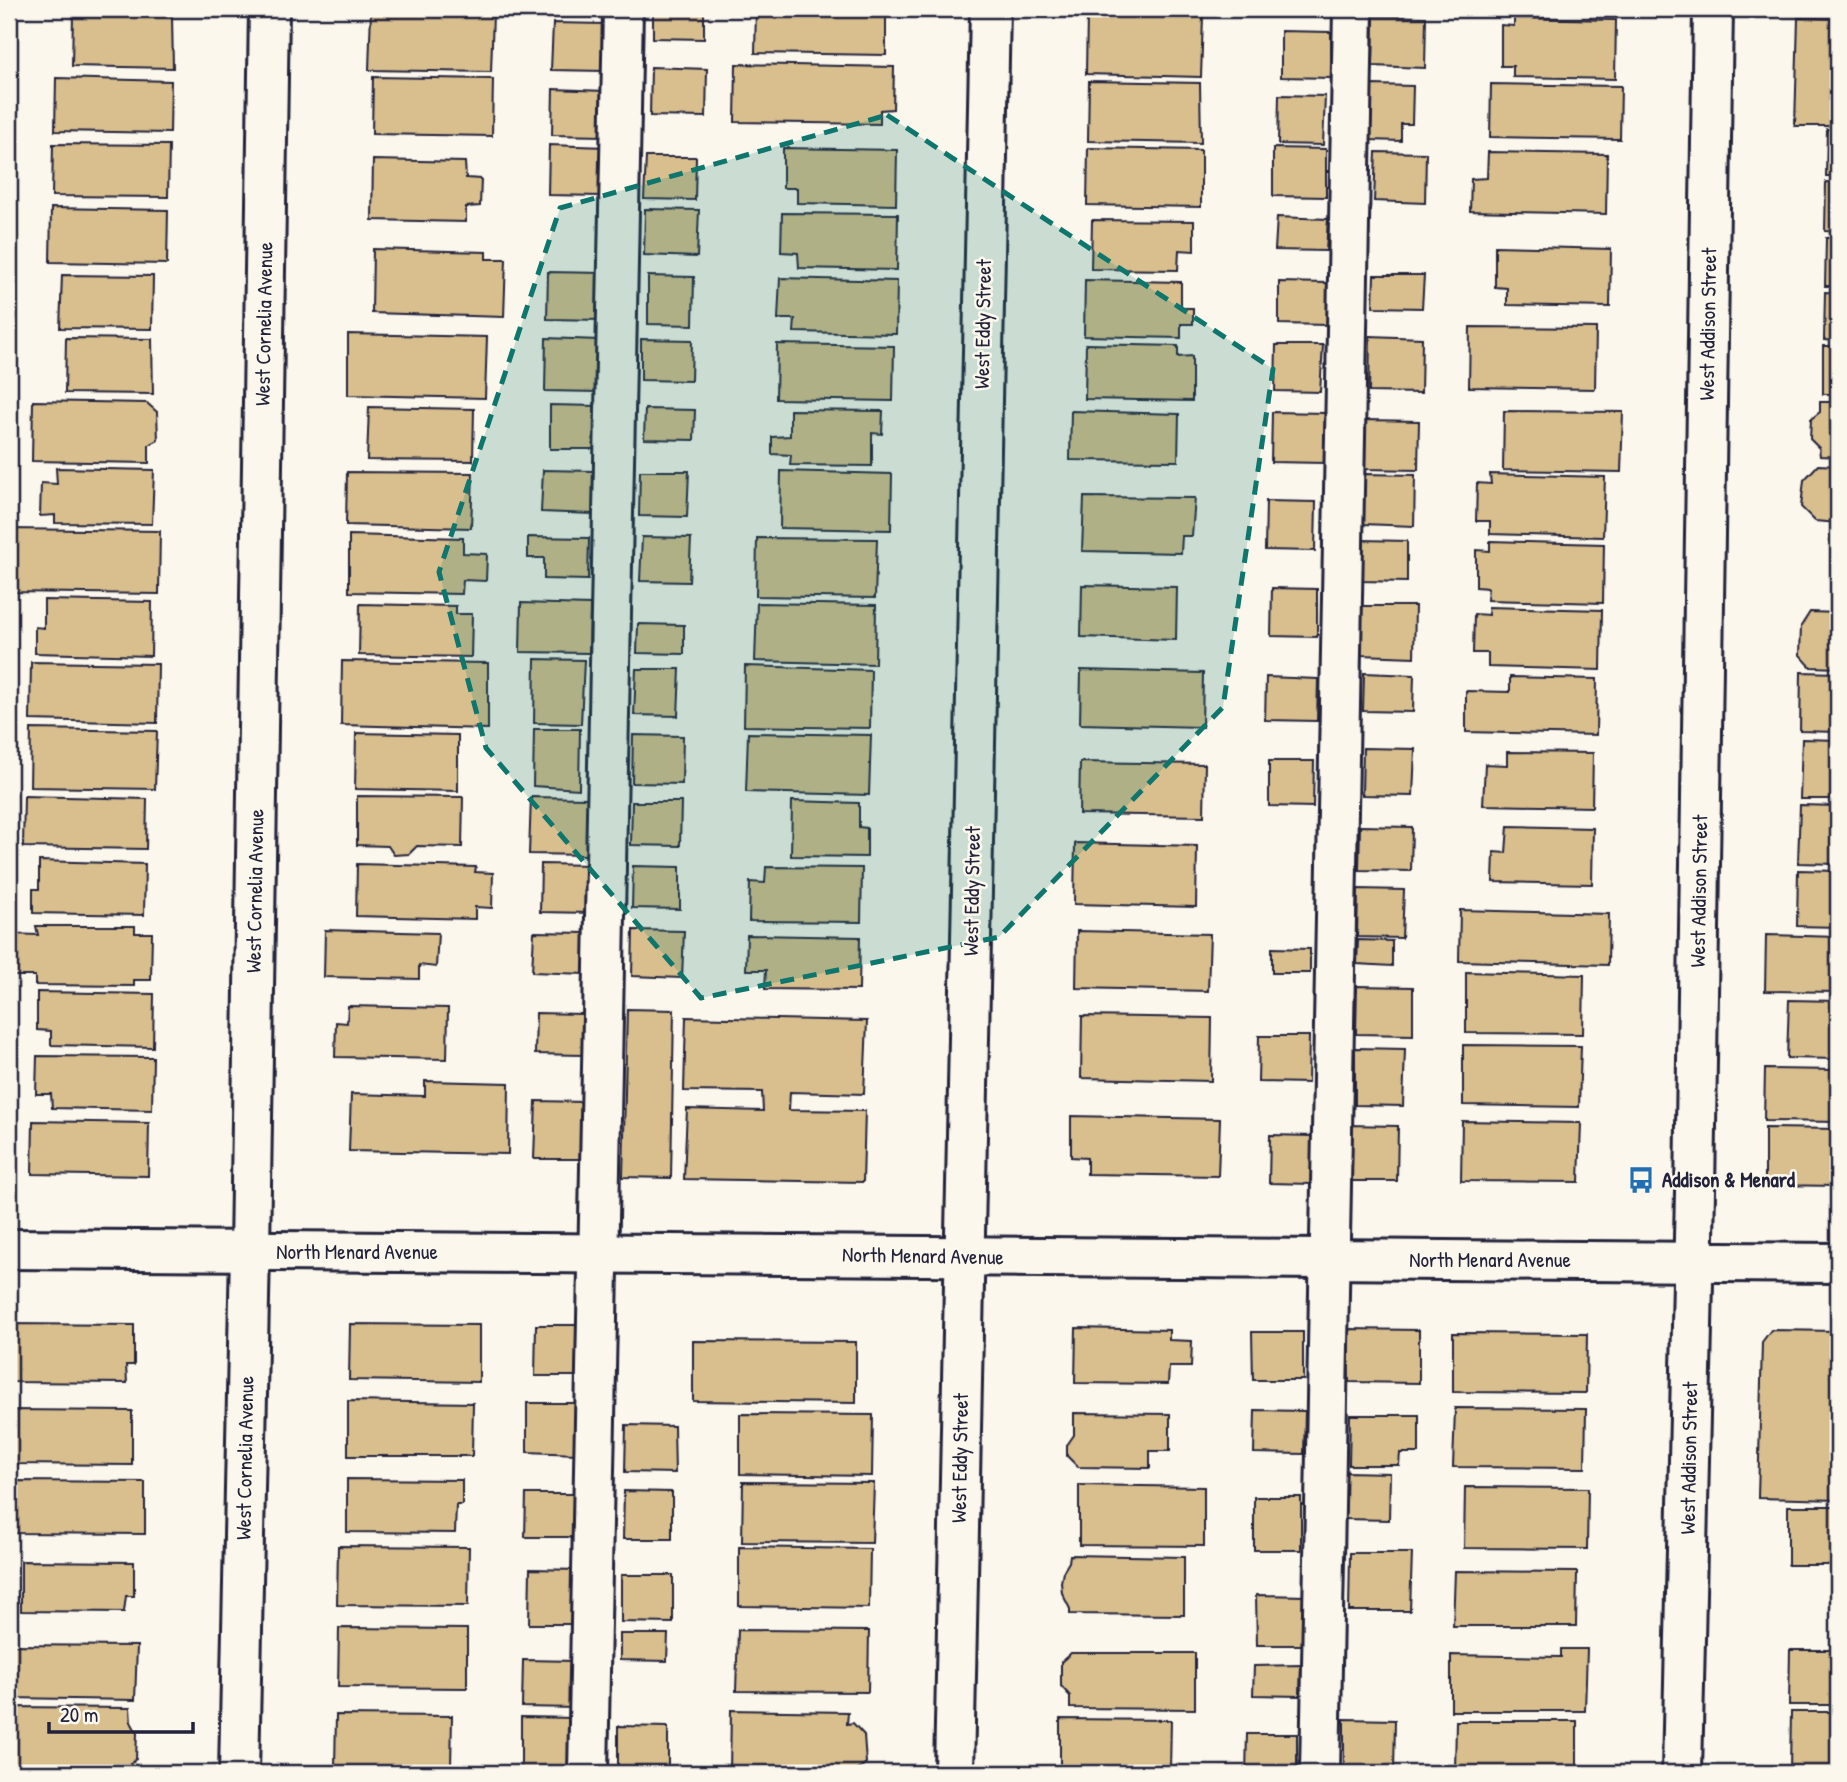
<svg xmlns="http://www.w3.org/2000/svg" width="1847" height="1782" font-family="'Patrick Hand',sans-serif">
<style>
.building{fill:#d9bf8e;stroke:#22223b;stroke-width:2}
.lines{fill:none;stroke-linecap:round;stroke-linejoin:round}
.minor-casing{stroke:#22223b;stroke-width:44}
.minor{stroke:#fbf7ec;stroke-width:38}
.marked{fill:#0f766e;fill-opacity:0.2;stroke:#0f766e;stroke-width:5;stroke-dasharray:14 9;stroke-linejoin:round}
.labels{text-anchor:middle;stroke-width:5;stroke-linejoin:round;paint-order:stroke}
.street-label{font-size:21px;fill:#22223b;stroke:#fbf7ec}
.poi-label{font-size:21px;font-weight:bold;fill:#22223b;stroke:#fbf7ec;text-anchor:start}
</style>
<rect width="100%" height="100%" fill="#fbf7ec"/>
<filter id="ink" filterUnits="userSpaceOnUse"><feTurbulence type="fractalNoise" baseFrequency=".0143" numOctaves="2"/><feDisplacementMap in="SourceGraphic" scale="14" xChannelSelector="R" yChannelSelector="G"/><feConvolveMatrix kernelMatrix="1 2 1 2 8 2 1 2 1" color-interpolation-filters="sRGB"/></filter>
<g filter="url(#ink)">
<!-- building -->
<g class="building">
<path d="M653 9H704V39L653 38Z"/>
<path d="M756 9H886V55L755 53Z"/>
<path d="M1512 9H1616V13L1511 11Z"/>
<path d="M371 11 493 14 491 72 369 70Z"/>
<path d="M73 14 172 16 173 68 72 66Z"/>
<path d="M1087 14 1203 17 1201 77 1086 74Z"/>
<path d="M1374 16 1426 17 1425 68 1373 66Z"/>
<path d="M1514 18 1616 20 1615 79 1513 77V66H1501V25L1514 26Z"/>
<path d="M1798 18 1838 19V126H1795Z"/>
<path d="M553 23 605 24 604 71 551 70Z"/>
<path d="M1281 31 1331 32V78L1281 77Z"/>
<path d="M736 64 894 67 893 109 880 110V124L735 122Z"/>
<path d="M651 67 707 69 706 117 650 116Z"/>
<path d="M373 77 493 79 492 136 372 134Z"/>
<path d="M56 78 171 81 170 133 55 131Z"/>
<path d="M1089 81 1200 83 1201 143 1088 141Z"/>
<path d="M1491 84 1621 86 1620 139 1490 137Z"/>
<path d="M1372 85 1413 86 1412 124H1401V141L1370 140Z"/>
<path d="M553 89 605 91 604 136 552 135Z"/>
<path d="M1279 95 1325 96 1323 145 1278 144Z"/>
<path d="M1827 129H1838V176H1826Z"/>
<path d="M53 144 169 145 168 197 52 196Z"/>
<path d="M549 145 605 147 602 196 548 195Z"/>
<path d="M783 148 897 150 896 205 797 203V188H783Z"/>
<path d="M1088 148 1201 150V207L1087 205Z"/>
<path d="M1273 148 1326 149V197L1273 196Z"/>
<path d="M1376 152 1426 153 1425 203 1374 201Z"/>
<path d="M1488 152 1607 154 1606 214 1470 211 1471 179 1487 178Z"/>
<path d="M646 157H696L695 200 644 199Z"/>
<path d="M373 160 465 162 466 178 481 179 480 206 466 207V222L372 220Z"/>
<path d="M1826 182 1838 183V232L1825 231Z"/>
<path d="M51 208 168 210 167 264 50 262Z"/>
<path d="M645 209 699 210 697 257 644 255Z"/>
<path d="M782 213 898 214 897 270 799 268 798 253 781 252Z"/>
<path d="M1277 217 1328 219 1326 251 1275 250Z"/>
<path d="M1092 220 1194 221V251L1179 250 1178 270 1091 269Z"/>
<path d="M1826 238H1838V286H1825Z"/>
<path d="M1495 246 1611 249 1610 307 1507 305V288L1495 287Z"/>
<path d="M373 249 486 252V259H506L504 317 372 313Z"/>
<path d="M548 272 603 273 602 320 547 319Z"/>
<path d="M62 275 153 276 152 329 60 328Z"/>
<path d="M1374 275H1424L1422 308 1373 307Z"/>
<path d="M648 276 694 277 693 325 648 324Z"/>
<path d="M780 278 897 281 896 334 794 332 795 319H778Z"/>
<path d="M1085 280 1181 282V308H1193V324H1181V338L1084 336Z"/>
<path d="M1279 282 1327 283V325L1279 324Z"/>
<path d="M1825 292 1838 293V341L1824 340Z"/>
<path d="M1470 327 1596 328 1595 389 1469 387Z"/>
<path d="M348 334 487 337 485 398 348 395Z"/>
<path d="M1370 336 1422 338 1421 393 1369 392Z"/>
<path d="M66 338 152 339 153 394 65 393Z"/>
<path d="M546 338 599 340 598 392 545 391Z"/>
<path d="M641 339 692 340 691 381 641 380Z"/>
<path d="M777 344 894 346 893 401 776 399Z"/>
<path d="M1086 344 1178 346V357L1192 356V401L1085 399Z"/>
<path d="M1276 345H1323L1320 392 1275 391Z"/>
<rect x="1823" y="346" width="15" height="48"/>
<path d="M33 401 147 403 157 412 158 440 149 445V463L32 461Z"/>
<path d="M1820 402H1838V457L1820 456 1819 448 1810 439 1811 419 1820 412Z"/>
<path d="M550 405 597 406 596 449H550Z"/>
<path d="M369 407 474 409 473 461 367 460Z"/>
<path d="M645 409 695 410 694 440 644 439Z"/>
<path d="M790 410 883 411 882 434 872 433V466L790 465 791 455 772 454V437L790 436Z"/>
<path d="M1071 411 1179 414 1178 461 1070 460Z"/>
<path d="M1504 411 1623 412 1621 472 1503 470Z"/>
<path d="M1272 412 1325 413 1324 463 1271 462Z"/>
<path d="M1365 420 1419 421 1418 470 1365 469Z"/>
<path d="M1818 465 1838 466V523L1815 521 1801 507 1804 480Z"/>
<path d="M56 468 154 470 152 524 55 523V515L40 516 41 483 57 484Z"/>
<path d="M543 470 594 471 593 514 541 512Z"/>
<path d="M640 471H689L687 517 639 516Z"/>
<path d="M781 471 892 474 891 530 780 528Z"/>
<path d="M347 472 473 473 471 528 346 525Z"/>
<path d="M1364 474 1415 475 1414 526 1363 524Z"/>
<path d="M1490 474 1605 477 1603 537 1490 534V521H1476L1477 483 1491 484Z"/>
<path d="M1084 497 1195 498 1192 536H1182L1181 553 1082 551Z"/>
<path d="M1266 501 1316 502 1315 551 1265 550Z"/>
<path d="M10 529 160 531 159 594 9 592Z"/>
<path d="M349 535 463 538V553L487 554 486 581 463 580 462 594 349 592Z"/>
<path d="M528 537 589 538 588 580 544 579V558H528Z"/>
<path d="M642 537 691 538 689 582 640 581Z"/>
<path d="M757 538 877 539 875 598 756 596Z"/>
<path d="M1361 540 1407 541V582L1361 581Z"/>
<path d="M1490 541 1604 544 1603 603 1487 600 1488 588 1476 587V550L1490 551Z"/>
<path d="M1082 585 1177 587 1176 640 1081 637Z"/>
<path d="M1272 588 1317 589V637L1271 636Z"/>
<path d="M44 600 152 602 151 656 35 653V627L44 628Z"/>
<path d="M521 603 590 605 589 653 520 652Z"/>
<path d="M757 603 876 605 875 664 755 661Z"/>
<path d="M360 604 456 606V614H472L471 657 359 655Z"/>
<path d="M1362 606H1415L1414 657 1361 655Z"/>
<path d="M1488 607 1602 610 1601 670 1488 667V653H1473L1474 614 1489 615Z"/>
<path d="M1810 612 1838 613V668L1811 667 1800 655 1801 626Z"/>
<path d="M638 624 684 625V654L637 653Z"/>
<path d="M535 659 584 660 581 724 534 723Z"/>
<path d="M342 661 488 663V729L341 725Z"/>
<path d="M31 662 158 664 157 723 30 720Z"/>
<path d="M745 666 871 670 870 728 744 726Z"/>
<path d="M636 669H680L678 716 634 715Z"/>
<path d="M1081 670 1203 673 1202 727 1080 724Z"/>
<path d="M1801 672 1838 673V732L1800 731Z"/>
<path d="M1364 673 1414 675 1413 712 1363 711Z"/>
<path d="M1266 677 1318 679 1317 721 1265 720Z"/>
<path d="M1510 677 1597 679 1596 735 1466 732V691L1510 692Z"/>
<path d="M31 729 157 731 155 789 30 787Z"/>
<path d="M534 729H580L579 789 533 786Z"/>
<path d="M356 733 458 735V791L355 789Z"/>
<path d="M748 733 871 735 869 795 746 792Z"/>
<path d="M633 735 683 736 682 784 632 783Z"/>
<path d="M1802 739 1838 740V799H1800Z"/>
<path d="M1363 748 1415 749 1413 796 1362 795Z"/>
<path d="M1507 752 1593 753 1592 807 1483 805 1485 764 1507 765Z"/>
<path d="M1269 761H1314L1313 807 1269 806Z"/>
<path d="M1080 762 1205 764 1204 816 1079 814Z"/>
<path d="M24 796 147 799 146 849 23 847Z"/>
<path d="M357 796 463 797 462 847 417 846 409 854 394 855 388 846 357 845Z"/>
<path d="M531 797 587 798 586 855 529 854Z"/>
<path d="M792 801 859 803V827L867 828V857L791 856Z"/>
<path d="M632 802H681L680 846 631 845Z"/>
<path d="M1800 805 1838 806V864L1798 863Z"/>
<path d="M1360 826 1412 827 1411 871 1359 870Z"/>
<path d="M1508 826 1593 828 1592 884 1493 882 1494 852 1506 853Z"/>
<path d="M1075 843 1197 846 1196 907 1074 904Z"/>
<path d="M39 861 145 864 144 915 33 913V889H39Z"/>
<path d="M357 864 476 867 475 872 493 873 492 908 475 907V919L356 916Z"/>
<path d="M541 864 592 865 591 913 540 912Z"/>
<path d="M633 866 680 867V909L632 908Z"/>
<path d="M766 867 862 868 861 922 749 921 750 882 765 883Z"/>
<path d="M1798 870 1838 871V927L1797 926Z"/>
<path d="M1358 889 1404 890 1402 938 1357 937Z"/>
<path d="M1460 910 1609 914 1608 965 1459 961Z"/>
<path d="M36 926H135V933H152L151 980H134V986L35 985V976H9V934L38 935Z"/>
<path d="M325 930 438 933 436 967 419 965V979L324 977Z"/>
<path d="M633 930 684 931 682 978 632 976Z"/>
<path d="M1077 931 1210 934 1208 991 1076 988Z"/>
<path d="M534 932 585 933V974L532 972Z"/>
<path d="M747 935 860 937 859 990 765 989 766 970H746Z"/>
<path d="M1766 935 1838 937V992L1765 991Z"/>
<path d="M1358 940 1392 941V966L1357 964Z"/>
<path d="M1272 948 1310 949V973H1272Z"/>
<path d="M1466 972 1584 975 1583 1034 1466 1033Z"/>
<path d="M1357 986 1413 987V1035L1356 1034Z"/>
<path d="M37 992 154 994 153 1047 51 1045V1031L37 1030Z"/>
<path d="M1789 1000 1838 1001V1059L1787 1058Z"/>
<path d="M348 1006 448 1008 447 1059 335 1057 336 1022 347 1023Z"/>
<path d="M627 1009 674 1010 671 1178 623 1177Z"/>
<path d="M536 1013 582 1014V1055L535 1054Z"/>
<path d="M1082 1016 1212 1018 1211 1081 1081 1078Z"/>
<path d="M686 1017 867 1021 864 1094 790 1092 789 1110 865 1111 863 1182 684 1179 687 1109 763 1111 762 1092 684 1091Z"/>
<path d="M1259 1036H1309L1308 1083 1258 1082Z"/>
<path d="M1463 1045 1581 1046 1579 1107 1463 1105Z"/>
<path d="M1355 1048 1405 1049 1403 1106 1355 1105Z"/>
<path d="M37 1056 153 1057 152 1110 52 1108 51 1094H36Z"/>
<path d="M1765 1069 1838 1070V1122L1764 1121Z"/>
<path d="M425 1081 509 1083 508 1154 349 1151 351 1094 425 1096Z"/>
<path d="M536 1101 585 1102 584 1159H534Z"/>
<path d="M1071 1116 1220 1119 1218 1176 1087 1174V1158L1071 1157Z"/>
<path d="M33 1121 149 1123 148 1176 32 1174Z"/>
<path d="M1462 1121 1581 1123 1579 1182 1461 1181Z"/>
<path d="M1346 1125 1398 1126 1397 1181H1345Z"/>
<path d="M1765 1128 1838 1129V1186L1765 1185Z"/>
<path d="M1270 1135 1313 1136V1184L1269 1183Z"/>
<path d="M9 1324 134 1325V1365H126L127 1383 9 1382Z"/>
<path d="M350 1324 479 1325V1382L349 1380Z"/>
<path d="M536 1325H583L582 1376H535Z"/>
<path d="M1076 1328 1169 1330V1340L1192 1341 1191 1367H1169L1168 1384 1075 1383Z"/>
<path d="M1348 1329 1419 1330V1383L1349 1382Z"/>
<path d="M1771 1330 1838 1331V1500L1758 1498 1762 1342Z"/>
<path d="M1252 1332H1303V1380H1253Z"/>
<path d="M1453 1333 1587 1334 1586 1393 1453 1392Z"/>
<path d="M693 1341 856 1342V1403L693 1401Z"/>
<path d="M348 1401 473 1403 472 1456H348Z"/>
<path d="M527 1403H578L577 1454 527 1452Z"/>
<path d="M1455 1408 1586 1409 1585 1468 1453 1467Z"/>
<path d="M9 1410 132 1411V1465L9 1464Z"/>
<path d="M1255 1410 1305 1411 1304 1454 1254 1453Z"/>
<path d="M1074 1413 1170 1414V1451H1150V1468L1078 1467 1067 1456V1445L1074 1435Z"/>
<path d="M740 1414 873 1415 872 1476 740 1474Z"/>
<path d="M1350 1415H1419V1453H1400L1399 1465H1349Z"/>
<path d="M626 1425 674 1426 675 1473 625 1472Z"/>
<path d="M1345 1472 1390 1473 1389 1520 1345 1519Z"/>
<path d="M347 1479 462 1480V1505H456L455 1533 347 1532Z"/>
<path d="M15 1481 145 1482V1534L14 1533Z"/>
<path d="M743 1482 874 1483 872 1543 742 1542Z"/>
<path d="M1079 1485 1204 1487V1546L1079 1545Z"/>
<path d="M1465 1487 1588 1488 1587 1549 1464 1548Z"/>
<path d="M624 1491 672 1492V1539H623Z"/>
<path d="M526 1494H579L580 1537H525Z"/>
<rect x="1254" y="1497" width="47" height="53"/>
<rect x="1788" y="1506" width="50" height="59"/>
<path d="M338 1546 469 1547 468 1606 337 1605Z"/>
<path d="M739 1547 870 1549 869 1608 739 1606Z"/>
<path d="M1350 1553H1412L1410 1611H1349Z"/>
<path d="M1070 1555 1184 1557V1615L1070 1614V1609L1062 1593 1061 1582 1063 1572 1069 1562Z"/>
<path d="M21 1561 134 1562V1596H126L124 1612 21 1611Z"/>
<path d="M530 1569 580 1570 578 1624H529Z"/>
<path d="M1455 1571 1577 1572 1576 1626H1453Z"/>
<path d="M621 1575H673V1623L621 1622Z"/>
<path d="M1256 1595 1305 1596 1304 1645H1257Z"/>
<path d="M339 1628 467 1629V1688L338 1687Z"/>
<path d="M738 1630 869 1631 868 1692 736 1691Z"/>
<path d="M620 1634H668L667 1661 620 1660Z"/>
<path d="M9 1645 137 1646 135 1700 9 1698Z"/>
<path d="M1561 1649H1587L1585 1711H1451V1655L1561 1657Z"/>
<path d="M1790 1650H1838V1705H1789Z"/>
<path d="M1071 1653H1195V1709L1070 1708V1696L1061 1686V1662Z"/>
<path d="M523 1660 576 1661V1708L522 1707Z"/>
<path d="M1301 1665 1300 1696 1253 1695 1254 1666Z"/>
<path d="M9 1707 130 1708 131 1722 137 1733 136 1759 126 1767 9 1766Z"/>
<path d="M731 1710 848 1712 847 1724 853 1723 864 1735 866 1763 853 1773 730 1772Z"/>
<path d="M1791 1712H1838V1770L1790 1771Z"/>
<path d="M336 1715 452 1716 451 1768 335 1767Z"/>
<path d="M521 1717 575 1718 574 1769 521 1768Z"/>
<path d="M1060 1719 1171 1720 1170 1772H1060Z"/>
<path d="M1344 1719 1395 1720 1394 1773H1344Z"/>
<path d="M1456 1721H1577V1773L1455 1772Z"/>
<path d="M618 1726 668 1727V1771L618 1770Z"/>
<path d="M1247 1734H1297V1773H1246Z"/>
</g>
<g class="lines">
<defs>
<g id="minor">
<path d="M9 1249 1838 1263"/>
<path d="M239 1773 250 1251 269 9"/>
<path d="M588 1773 623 9"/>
<path d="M954 1773 990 9"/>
<path d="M1320 1773 1353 9"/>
<path d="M1682 1773 1695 1192 1713 9"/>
</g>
</defs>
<!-- minor casing -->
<use href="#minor" class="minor-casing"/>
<!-- minor -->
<use href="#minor" class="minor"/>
</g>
</g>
<!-- marked area -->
<path class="marked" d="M887 115 1273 369 1223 707 999 937 701 998 486 748 439 572 560 208Z"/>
<!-- icons -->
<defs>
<symbol id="bus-bare" viewBox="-9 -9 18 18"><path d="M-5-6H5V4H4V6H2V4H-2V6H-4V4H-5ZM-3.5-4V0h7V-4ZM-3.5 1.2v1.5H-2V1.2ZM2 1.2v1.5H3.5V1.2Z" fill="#1f6fb2" stroke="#fbf7ec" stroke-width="2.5" paint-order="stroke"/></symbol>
</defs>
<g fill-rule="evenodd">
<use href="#bus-bare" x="1622" y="1161" width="38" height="38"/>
</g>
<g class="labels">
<!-- street labels -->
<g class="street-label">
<text transform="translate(264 324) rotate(-89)" y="7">West Cornelia Avenue</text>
<text transform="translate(983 324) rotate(-89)" y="7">West Eddy Street</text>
<text transform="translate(1708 324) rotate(-89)" y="7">West Addison Street</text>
<text transform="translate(255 891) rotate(-89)" y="7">West Cornelia Avenue</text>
<text transform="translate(972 891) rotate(-89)" y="7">West Eddy Street</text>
<text transform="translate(1699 891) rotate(-89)" y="7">West Addison Street</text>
<text x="357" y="1259">North Menard Avenue</text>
<text transform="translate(923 1256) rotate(1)" y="7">North Menard Avenue</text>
<text x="1490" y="1267">North Menard Avenue</text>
<text transform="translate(245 1458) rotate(-89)" y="7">West Cornelia Avenue</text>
<text transform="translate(960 1458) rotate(-89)" y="7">West Eddy Street</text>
<text transform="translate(1689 1458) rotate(-89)" y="7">West Addison Street</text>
</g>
<!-- poi labels -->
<g class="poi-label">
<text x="1662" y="1187">Addison &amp; Menard</text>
</g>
</g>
<!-- margin -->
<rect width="1847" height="1782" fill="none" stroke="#fbf7ec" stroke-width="35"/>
<rect x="18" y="18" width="1812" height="1747" fill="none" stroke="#22223b" stroke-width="2.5" filter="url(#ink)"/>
<!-- scale -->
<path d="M49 1722v10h144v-10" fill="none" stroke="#22223b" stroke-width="3.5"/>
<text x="60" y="1722" font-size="21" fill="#22223b" stroke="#fbf7ec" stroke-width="5" paint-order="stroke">20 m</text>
</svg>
